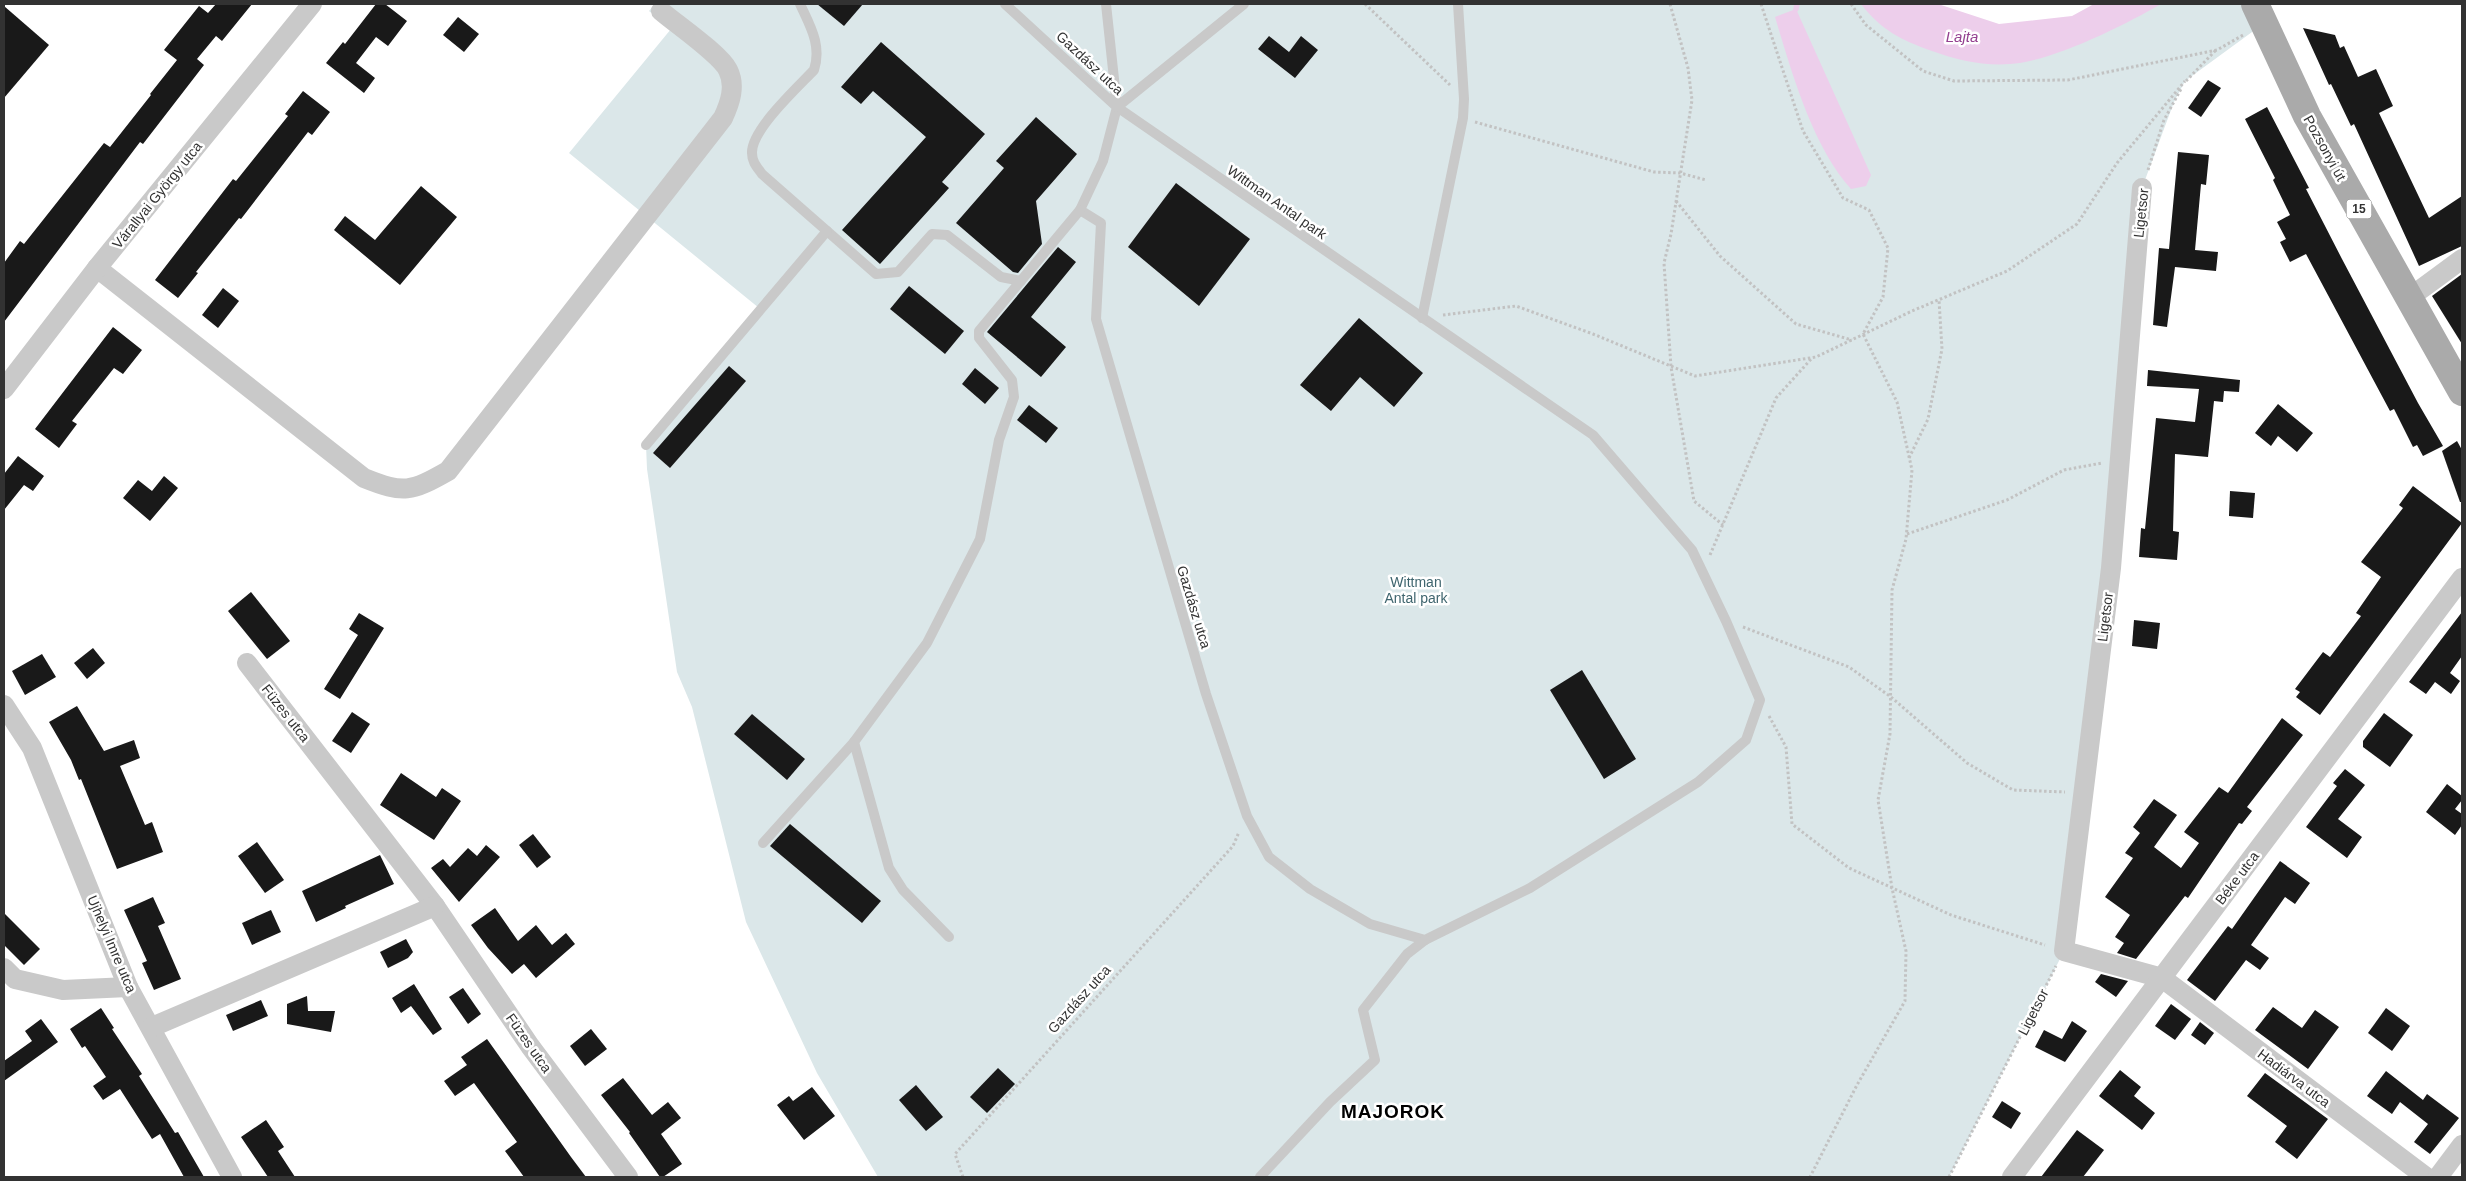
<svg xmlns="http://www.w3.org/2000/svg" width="2466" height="1181" font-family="Arial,sans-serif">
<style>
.green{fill:#dbe7e9}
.water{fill:#edceeb}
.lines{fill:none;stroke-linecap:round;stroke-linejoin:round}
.stream{stroke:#edceeb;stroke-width:5.5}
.building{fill:#191919}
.path{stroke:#c2c2c2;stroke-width:3;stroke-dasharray:2.5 2.5;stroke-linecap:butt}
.service{stroke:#c9c9c9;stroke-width:10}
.minor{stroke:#c9c9c9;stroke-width:20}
.primary{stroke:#aaa;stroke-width:28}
.labels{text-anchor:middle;stroke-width:5;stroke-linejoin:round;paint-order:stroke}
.shield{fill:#fff;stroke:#707070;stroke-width:1}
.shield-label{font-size:12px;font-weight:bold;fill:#323232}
.street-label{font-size:14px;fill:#323232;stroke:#fff}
.park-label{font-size:14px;fill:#3f656e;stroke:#fff}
.water-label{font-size:15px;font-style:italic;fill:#944090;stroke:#fff}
.district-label{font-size:19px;font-weight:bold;letter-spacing:1px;fill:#000;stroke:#fff}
</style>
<rect width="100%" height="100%" fill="#fff"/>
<!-- green -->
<path class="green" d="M655 4H1909L1967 40 2127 4H2257L2263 24 2185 81 2174 102 2142 188 2064 951 1949 1177H878L817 1073 746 922 692 707 677 672 647 469 646 445 759 308 569 153 671 29 649 11Z"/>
<!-- water -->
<g class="water">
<path d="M1861 4H1938L1999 24 2072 16 2094 4H2161C2125 25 2051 62 2010 64 1983 66 1957 60 1932 51 1901 40 1881 30 1861 4Z"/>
<path d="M1796 9 1871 175 1866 186 1851 189C1812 145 1792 73 1775 17Z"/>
</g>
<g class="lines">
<!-- stream -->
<path class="stream" d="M1796 9 1797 4"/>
</g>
<!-- building -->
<g class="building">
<path d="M216 4H252L222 41 216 36 197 59 204 65 143 144 140 142 4 322V263L20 241 24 244 104 143 110 147 151 95 150 94 177 60 164 50 199 6 208 13Z"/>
<path d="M376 4H385L407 21 388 46 376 37 356 63 375 78 364 93 326 63 343 42 345 44Z"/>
<path d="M817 4H863L844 26Z"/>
<path d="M4 6 49 45 4 98Z"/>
<path d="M458 17 479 34 464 52 443 35Z"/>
<path d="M2303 28 2335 35 2340 48 2344 46 2358 77 2376 69 2393 106 2379 113 2429 218 2462 196V246L2419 266 2354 124 2351 126 2331 84 2329 85Z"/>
<path d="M1269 36 1289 52 1301 36 1318 50 1295 78 1258 49Z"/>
<path d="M881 42 985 134 942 182 949 188 880 264 842 230 926 137 873 91 861 104 841 87Z"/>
<path d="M2208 80 2221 88 2201 117 2188 108Z"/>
<path d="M303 91 330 112 312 135 308 132 241 219 239 218 196 272 198 273 178 298 155 280 233 179 236 181 288 116 285 114Z"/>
<path d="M2267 107 2309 188 2306 189 2342 259 2418 403 2443 446 2423 456 2417 445 2413 447 2394 409 2390 411 2306 254 2290 262 2280 242 2286 239 2277 222 2290 215 2273 180 2275 178 2245 119Z"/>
<path d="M1036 117 1077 154 1036 201 1042 244 1018 273 1013 272 956 223 1004 168 996 161Z"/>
<path d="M2178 152 2209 155 2206 185 2201 184 2195 250 2218 252 2216 271 2175 267 2167 327 2153 325 2159 248 2169 249Z"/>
<path d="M1176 183 1250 239 1199 306 1128 247Z"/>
<path d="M421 186 457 217 400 285 334 230 345 216 375 240Z"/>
<path d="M1058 247 1076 262 1031 317 1066 347 1041 377 987 332Z"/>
<path d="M2462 274V344L2432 296Z"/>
<path d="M909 286 964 331 945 354 890 309Z"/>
<path d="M223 288 239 301 218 328 202 315Z"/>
<path d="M1359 318 1423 373 1394 407 1360 377 1331 411 1300 385Z"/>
<path d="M113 327 142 350 123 374 114 368 72 421 77 424 59 448 35 429Z"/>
<path d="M729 366 746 381 670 468 653 453Z"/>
<path d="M975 368 999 388 985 404 962 384Z"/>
<path d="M2148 370 2240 380 2239 392 2224 391 2223 402 2214 401 2208 457 2175 454 2173 531 2179 532 2177 560 2139 557 2141 528 2145 529 2156 418 2195 422 2199 389 2147 386Z"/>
<path d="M2278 404 2313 433 2297 452 2278 436 2271 446 2255 433Z"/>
<path d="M1029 405 1058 428 1046 443 1017 420Z"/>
<path d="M2457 441 2462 450V502H2460L2442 451Z"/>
<path d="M18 456 44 476 33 491 24 485 4 510V474Z"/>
<path d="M164 476 178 488 150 521 123 498 138 480 152 491Z"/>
<path d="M2413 486 2462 523 2320 715 2296 697 2300 692 2295 689 2323 652 2330 657 2361 616 2356 613 2381 577 2361 562 2403 508 2399 505Z"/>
<path d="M2230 491 2255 493 2253 518 2229 516Z"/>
<path d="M251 592 290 641 267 659 228 611Z"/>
<path d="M2462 612V656L2450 673 2460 681 2451 694 2435 682 2426 694 2409 682Z"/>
<path d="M359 613 384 628 340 699 324 689 358 635 349 629Z"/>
<path d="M2134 620 2160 623 2157 649 2132 646Z"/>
<path d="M93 648 105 663 87 679 74 663Z"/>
<path d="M42 654 56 677 25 695 12 671Z"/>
<path d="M1582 670 1636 759 1604 779 1550 690Z"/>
<path d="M77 706 104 751 134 740 140 758 120 766 145 825 152 822 163 852 117 869 81 779 79 780 71 760 49 722Z"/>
<path d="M352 712 370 724 351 753 332 741Z"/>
<path d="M2384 713 2413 735 2390 767 2363 747V741Z"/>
<path d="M752 714 805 759 787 780 734 734Z"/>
<path d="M2282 718 2303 735 2247 807 2252 811 2242 824 2239 823 2188 898 2185 896 2136 959 2117 953 2124 943 2115 937 2130 915 2105 897 2133 858 2125 853 2140 833 2133 827 2154 799 2177 815 2154 847 2181 868 2199 843 2184 832 2219 787 2228 793Z"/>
<path d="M2345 769 2365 785 2338 819 2362 837 2347 858 2306 827 2337 786 2333 783Z"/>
<path d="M401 773 436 797 442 788 461 801 434 840 380 805Z"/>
<path d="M2447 784 2462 796V800L2455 809 2462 814V825L2455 835 2426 812Z"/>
<path d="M790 824 881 901 862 923 770 846Z"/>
<path d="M533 834 551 857 537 868 519 845Z"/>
<path d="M257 842 284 880 265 893 238 856Z"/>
<path d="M486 845 500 857 459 902 431 868 443 859 450 867 468 848 477 856Z"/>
<path d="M380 855 394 884 345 906 346 908 316 922 302 891Z"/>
<path d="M2280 861 2310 883 2295 904 2285 897 2251 945 2269 958 2260 970 2246 960 2215 1001 2187 980 2228 926 2232 929Z"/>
<path d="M153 897 165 923 158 926 181 979 154 990 142 963 147 961 124 910Z"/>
<path d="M495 908 518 941 536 925 552 945 566 933 575 944 536 978 524 964 512 974 488 948 471 925Z"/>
<path d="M271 910 281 932 252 945 242 923Z"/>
<path d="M4 913 40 949 24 965 4 945Z"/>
<path d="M406 939 413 952 408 958 388 968 380 952Z"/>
<path d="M2101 974 2128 981 2116 997 2095 982Z"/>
<path d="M414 984 442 1029 433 1035 411 1006 401 1013 392 998Z"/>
<path d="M463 988 481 1014 468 1024 449 997Z"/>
<path d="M307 996 308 1011H335L331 1032 287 1024V1004Z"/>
<path d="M261 1000 268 1016 233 1031 226 1015Z"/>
<path d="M2171 1004 2191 1019 2175 1040 2155 1026Z"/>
<path d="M2273 1007 2302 1028 2315 1010 2339 1027 2308 1069 2255 1030Z"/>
<path d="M101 1008 114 1028 112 1029 142 1074 139 1076 175 1133 178 1132 204 1177H184L160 1134 152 1139 120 1089 103 1100 93 1086 106 1077 85 1046 82 1048 70 1029Z"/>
<path d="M2386 1008 2410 1026 2392 1051 2368 1033Z"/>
<path d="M41 1019 58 1042 4 1081V1061L32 1041 25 1031Z"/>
<path d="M2072 1021 2087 1031 2065 1062 2035 1047 2044 1030 2062 1039Z"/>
<path d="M2200 1022 2214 1033 2205 1045 2191 1035Z"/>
<path d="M591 1029 607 1049 585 1066 570 1046Z"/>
<path d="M487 1039 571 1157 586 1177H524L505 1151 517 1142 474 1083 455 1096 444 1081 467 1065 461 1057Z"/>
<path d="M998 1068 1015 1084 987 1113 970 1097Z"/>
<path d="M2120 1070 2141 1087 2134 1096 2155 1113 2142 1130 2099 1096Z"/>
<path d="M2386 1071 2423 1100 2427 1094 2459 1118 2430 1154 2414 1142 2428 1124 2400 1102 2392 1114 2367 1096Z"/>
<path d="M2265 1073 2328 1119 2297 1159 2275 1142 2287 1126 2247 1096Z"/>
<path d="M623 1078 652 1115 668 1102 681 1118 661 1134 682 1164 663 1177H660L629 1133 630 1132 601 1095Z"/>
<path d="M916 1085 943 1117 926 1131 899 1100Z"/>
<path d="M812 1087 835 1116 804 1140 777 1105 789 1096 793 1101Z"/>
<path d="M2002 1101 2021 1113 2011 1129 1992 1117Z"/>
<path d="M266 1120 284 1147 278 1151 295 1177H268L241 1137Z"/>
<path d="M2077 1130 2104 1150 2083 1177H2041Z"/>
</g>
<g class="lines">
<!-- path -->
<g class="path">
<path d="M1365 4 1450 85"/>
<path d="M1670 4 1688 68 1692 100 1671 234 1664 263 1671 367 1694 501 1723 525"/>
<path d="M1761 4 1803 131 1843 198 1869 210 1888 248 1883 297 1863 334 1897 402 1912 470 1906 539 1892 590 1890 734 1878 800 1892 888 1906 951 1905 1001 1857 1085 1810 1177"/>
<path d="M1851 4 1866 25 1923 71 1954 81 2068 80 2217 50 2245 34"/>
<path d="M2186 81 2216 50"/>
<path d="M1475 122 1654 172 1680 173 1706 180"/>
<path d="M2148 170 2164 120 2181 89"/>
<path d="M1676 201 1720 256 1796 324 1852 340"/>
<path d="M1443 315 1516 306 1593 334 1695 376 1816 357 1912 311 2007 271 2077 224 2117 163 2185 81"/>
<path d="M1909 458 1928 419 1942 349 1939 300"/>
<path d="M1907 534 2007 500 2064 470 2102 463"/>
<path d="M1710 555 1776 398 1812 358"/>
<path d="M1743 627 1849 667 1891 697 1967 763 2013 790 2065 792"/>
<path d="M1769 716 1786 747 1792 824 1849 868 1951 915 2045 945"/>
<path d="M963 1177 955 1154 1233 846 1239 832"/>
<path d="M1949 1177 2056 966"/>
</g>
<!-- service -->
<g class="service">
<path d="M1005 4 1117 107 1593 435 1692 550 1726 621 1760 700 1746 740 1698 782 1530 888 1425 940 1370 924 1310 889 1269 857 1247 816 1206 694 1096 319 1101 223 1080 210 1103 161 1117 107 1106 4"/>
<path d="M1117 107 1244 4"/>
<path d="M827 231 876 274 898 272 932 234 947 235 1001 277 1021 281"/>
<path d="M1422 318 1463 118 1464 99 1458 4"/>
<path d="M646 445 827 231 762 174C757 167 752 162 752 153 751 130 798 87 814 70 822 45 810 26 800 4"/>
<path d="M854 742 889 868 903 890 949 937"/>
<path d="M763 843 854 742 927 643 980 539 999 440 1014 397 1012 380 979 338V331L1080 210"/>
<path d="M1260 1177 1330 1102 1375 1060 1363 1010 1407 954 1425 940"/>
</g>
<!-- minor -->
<g class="minor">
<path d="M2142 188 2111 568 2064 951 2162 978 2426 1177"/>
<path d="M97 268 364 478C404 494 411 492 448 471L723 118C730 103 736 86 728 70 720 54 676 24 661 11"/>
<path d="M2409 298 2462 259"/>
<path d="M4 389 97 268 312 4"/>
<path d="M247 663 435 906 530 1046 628 1177"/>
<path d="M4 705 32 748 128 987 232 1177"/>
<path d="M4 968 15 979 63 990 128 987"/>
<path d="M152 1027 435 906"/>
<path d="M2012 1177 2462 578"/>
<path d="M2438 1177 2462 1145"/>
</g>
<!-- primary -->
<path class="primary" d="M2255 4 2307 116 2462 392"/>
</g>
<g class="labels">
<!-- shield labels -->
<rect class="shield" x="2346.5" y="199.5" width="25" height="19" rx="4"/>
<g class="shield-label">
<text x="2359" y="213">15</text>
</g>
<!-- street labels -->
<g class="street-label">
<text transform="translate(1090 63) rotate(43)" y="5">Gazdász utca</text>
<text transform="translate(2325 148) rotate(61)" y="5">Pozsonyi út</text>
<text transform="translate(157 195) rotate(-51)" y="5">Várallyai György utca</text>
<text transform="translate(1277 202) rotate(35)" y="5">Wittman Antal park</text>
<text transform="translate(2141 213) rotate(-84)" y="5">Ligetsor</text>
<text transform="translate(1194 607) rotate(73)" y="5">Gazdász utca</text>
<text transform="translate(2105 617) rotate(-83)" y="5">Ligetsor</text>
<text transform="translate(286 713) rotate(52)" y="5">Füzes utca</text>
<text transform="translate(2237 878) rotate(-53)" y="5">Béke utca</text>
<text transform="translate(112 944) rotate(67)" y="5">Ujhelyi Imre utca</text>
<text transform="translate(1079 999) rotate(-48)" y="5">Gazdász utca</text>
<text transform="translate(2033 1012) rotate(-63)" y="5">Ligetsor</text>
<text transform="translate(529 1043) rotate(55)" y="5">Füzes utca</text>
<text transform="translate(2294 1078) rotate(37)" y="5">Hadiárva utca</text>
</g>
<!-- park labels -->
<g class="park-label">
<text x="1416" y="587">Wittman<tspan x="1416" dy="16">Antal park</tspan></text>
</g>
<!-- water labels -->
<g class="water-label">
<text x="1962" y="42">Lajta</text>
</g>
<!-- district labels -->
<g class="district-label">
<text x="1393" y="1118">MAJOROK</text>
</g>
</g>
<!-- border -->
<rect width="2466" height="1181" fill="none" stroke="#323232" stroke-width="10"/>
</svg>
